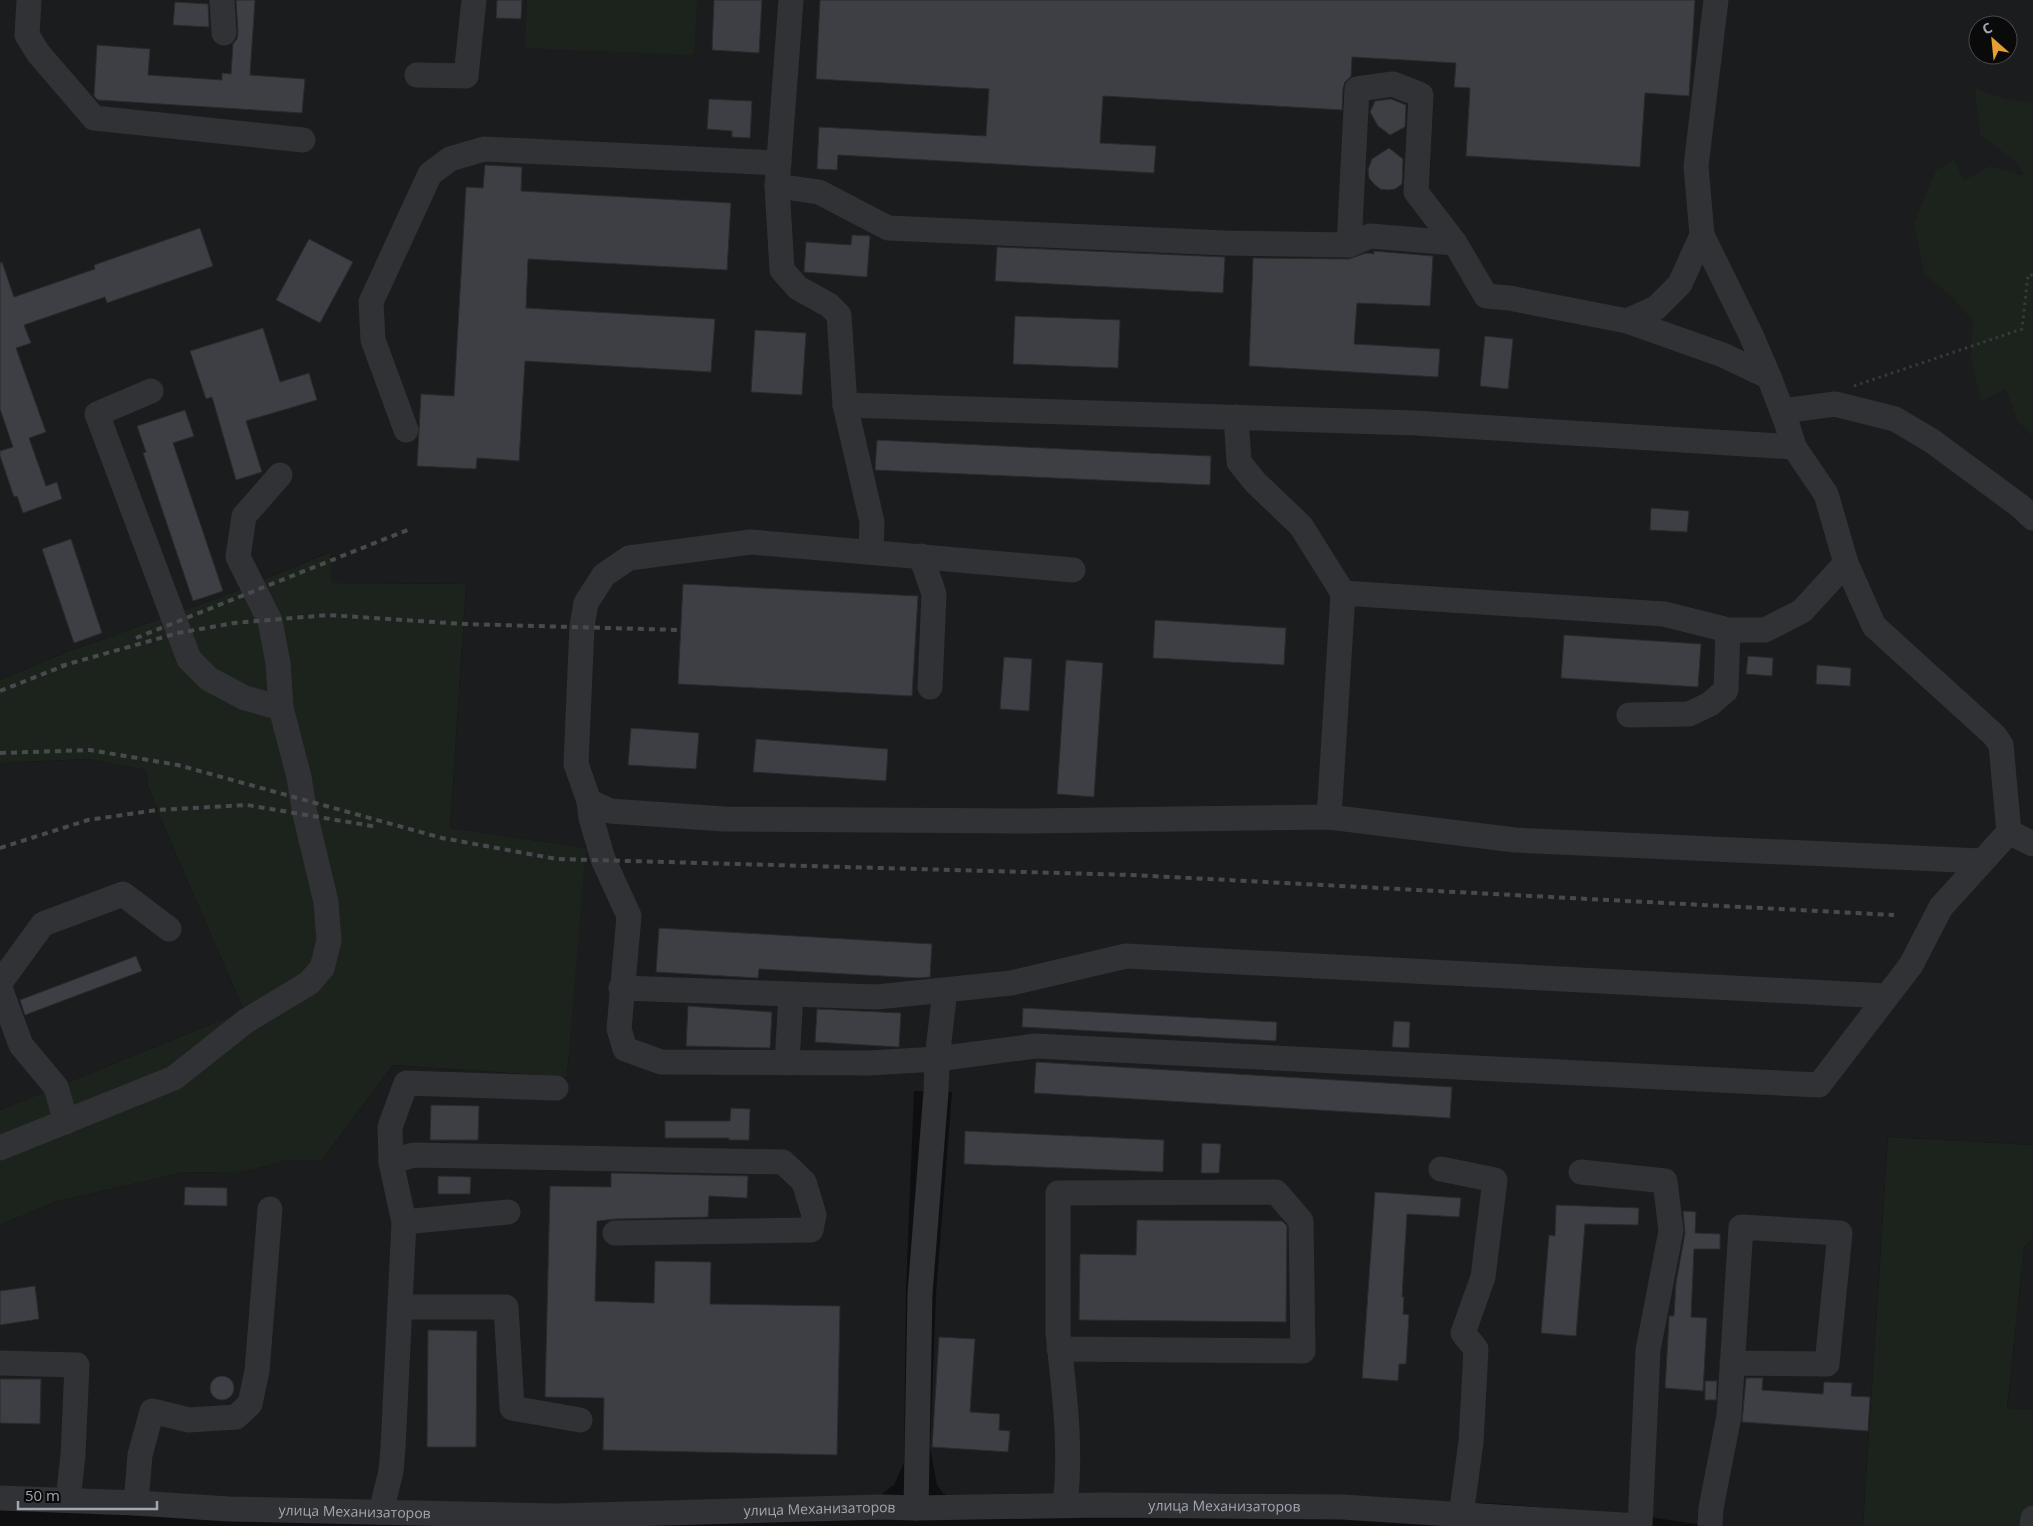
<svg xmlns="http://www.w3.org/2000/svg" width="2033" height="1526" font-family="'Open Sans',sans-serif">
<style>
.built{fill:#1b1c1d;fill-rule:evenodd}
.green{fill:#1c231c}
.building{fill:#3e3f44;stroke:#292a2c}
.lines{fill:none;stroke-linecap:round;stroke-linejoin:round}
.path{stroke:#37393c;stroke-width:3;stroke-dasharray:2.5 4;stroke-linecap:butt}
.minor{stroke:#313235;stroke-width:25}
.rail{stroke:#484a4e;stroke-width:4;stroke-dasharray:6 5;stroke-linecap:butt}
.labels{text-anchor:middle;stroke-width:4;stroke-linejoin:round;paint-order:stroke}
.street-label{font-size:14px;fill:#a1a7b1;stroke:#0a0a0b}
</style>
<rect width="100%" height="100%" fill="#0f0f11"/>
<!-- built -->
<g class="built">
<path d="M0 0H2033V1145L1888 1137 1863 1526H1708L1650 1517 1504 1504 1350 1497 1221 1493 952 1498 943 1493 937 1485 930 1448 936 1293 952 1092 914 1091 906 1290 904 1463 894 1485 879 1496 559 1505 313 1500 0 1489V1225L55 1202 184 1172 240 1173 287 1160H322L393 1065 567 1077 585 848 450 828 466 584 332 583 329 552 229 594 59 655 0 680ZM1978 25H2008V55H1978Z"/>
<path d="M88 759 145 770 148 786 157 810 244 1011 0 1110V763Z"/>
<path d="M2033 1238V1410H2007L2024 1248Z"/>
</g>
<!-- green -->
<g class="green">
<path d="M527 0H697L694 55 525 48Z"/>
<path d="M1975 88 2007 100 2030 102 2033 105V436L2017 420 2006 389 1981 402 1971 357 1973 321 1954 299 1924 273 1914 223 1936 170 1954 160 1964 180 1991 166 2025 176 2015 161 1980 135Z"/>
<path d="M330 552 332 583 466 584 450 828 586 848 567 1077 393 1065 322 1160H287L240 1173 184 1172 55 1202 0 1225V1110L244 1011 157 810 148 786 145 770 88 759 0 763V680L59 655 229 594Z"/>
<path d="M1888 1137 2033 1145V1238L2024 1248 2007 1409 2033 1410V1526H1863Z"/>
</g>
<!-- building -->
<g class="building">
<path d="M236 0H255L250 75 305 79 302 113 98 100 94 96 97 45 150 49 148 75 222 80V73L231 74 233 44 237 39 238 32Z"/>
<path d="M497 0H522L521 19 496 18Z"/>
<path d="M714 0H762L759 53 712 50Z"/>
<path d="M820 0H1695L1689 96 1645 93 1640 167 1466 156 1470 88 1454 87 1456 63 1352 57 1351 76 1345 82 1343 88 1342 110 1103 96 1100 143 1156 146 1154 173 838 155 837 170 817 169 819 127 986 136 989 89 816 79Z"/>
<path d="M175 2 208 4 209 27 173 25Z"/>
<path d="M709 99 752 101 750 138 732 137V131L707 129Z"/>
<path d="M1391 99 1406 105 1405 127 1390 135 1378 126 1370 112 1375 101Z"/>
<path d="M1389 148 1403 159 1402 184 1395 189 1387 190 1380 189 1374 184 1369 178 1368 170 1372 159Z"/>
<path d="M485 165 522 167 521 191 731 203 727 270 528 259 526 308 715 319 711 372 525 361 519 461 477 458 476 469 417 466 421 394 454 396 466 187 483 188Z"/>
<path d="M200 228 213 266 107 303 105 297 24 325 31 343 16 348 46 432 29 438 46 486 57 482 62 499 23 513 17 496 14 497 0 456V451L13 447 0 409V263L2 262 14 297 95 269 94 265Z"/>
<path d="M852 235 870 236 867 277 804 272 806 242 851 245Z"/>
<path d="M309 239 353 262 320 323 276 300Z"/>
<path d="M997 247 1225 257 1223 293 995 281Z"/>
<path d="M1374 251 1433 256 1430 306 1357 303 1354 344 1440 349 1438 377 1249 366 1253 258 1349 259 1366 253 1374 254Z"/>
<path d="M1015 316 1120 320 1118 368 1013 364Z"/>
<path d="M263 328 280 382 309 373 317 400 246 421 262 472 236 480 212 397 206 399 190 351Z"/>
<path d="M755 330 806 333 802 395 751 392Z"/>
<path d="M1485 336 1513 339 1508 389 1480 386Z"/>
<path d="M185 410 194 436 173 443 223 591 193 601 143 453 146 452 137 426Z"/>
<path d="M877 440 1211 456 1210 485 875 470Z"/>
<path d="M1651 508 1689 511 1687 532 1650 530Z"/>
<path d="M71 539 102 633 74 643 42 549Z"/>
<path d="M683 584 918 596 912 696 678 684Z"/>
<path d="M1155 620 1286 628 1284 665 1153 658Z"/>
<path d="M1564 635 1701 644 1698 687 1561 678Z"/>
<path d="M1748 656 1773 658 1772 676 1746 674Z"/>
<path d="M1004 657 1032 659 1029 711 1000 709Z"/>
<path d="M1066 660 1103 663 1094 797 1057 794Z"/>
<path d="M1817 665 1851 668 1850 686 1816 684Z"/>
<path d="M631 728 699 733 696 769 628 765Z"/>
<path d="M756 739 888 749 886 781 753 772Z"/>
<path d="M659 928 932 944 930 977 918 978 759 969 758 978 656 972Z"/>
<path d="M136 956 142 971 25 1015 20 1000Z"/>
<path d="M688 1006 772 1012 770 1048 686 1046Z"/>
<path d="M1023 1008 1277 1022 1276 1041 1022 1027Z"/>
<path d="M817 1009 901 1013 899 1047 815 1042Z"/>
<path d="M1394 1021 1410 1022 1409 1048 1392 1047Z"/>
<path d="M1036 1062 1452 1087 1450 1118 1034 1093Z"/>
<path d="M431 1105 479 1106 478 1140H430Z"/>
<path d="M731 1108 750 1109 749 1140H729V1138H665V1121H730Z"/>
<path d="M965 1131 1164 1140 1163 1172 964 1164Z"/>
<path d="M1202 1143 1221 1144 1219 1173H1201Z"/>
<path d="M611 1173 748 1176 747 1198 709 1196 708 1217 615 1219 597 1221 595 1301 654 1303 655 1261 711 1262 710 1304 840 1306 837 1455 603 1450 604 1398 545 1397 550 1186 611 1187Z"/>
<path d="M438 1176 471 1177 470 1194H438Z"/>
<path d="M185 1187 227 1188V1206L184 1205Z"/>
<path d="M1375 1192 1461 1198 1459 1217 1407 1214 1402 1297H1404L1403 1314 1409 1315 1406 1364H1399L1398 1381 1362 1378Z"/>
<path d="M1556 1205 1639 1208 1638 1225 1585 1224 1576 1336 1541 1333 1549 1235 1555 1236Z"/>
<path d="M1683 1211 1696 1212 1695 1233 1720 1234V1249H1694L1691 1317 1707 1318 1703 1391 1665 1388 1669 1319V1316H1674L1676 1283 1685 1233Z"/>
<path d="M1137 1220 1282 1221 1287 1226 1286 1322 1079 1320 1080 1254 1136 1255Z"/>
<path d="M35 1286 39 1319 0 1325V1291Z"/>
<path d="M428 1330 477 1331 476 1447H427Z"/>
<path d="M939 1337 975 1339 970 1412 1000 1414 999 1430 1010 1431 1008 1452 932 1447Z"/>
<circle cx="222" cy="1388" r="12"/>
<path d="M1746 1378H1763L1762 1390 1823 1394 1824 1382 1852 1383 1851 1396 1870 1397 1868 1431 1742 1422Z"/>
<path d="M0 1379H41L40 1424 0 1423Z"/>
<path d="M1705 1381H1717L1716 1400H1705Z"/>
</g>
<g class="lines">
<!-- path -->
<path class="path" d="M1854 386 2022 329 2028 275H2033"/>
<!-- minor -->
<g class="minor">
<path d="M29 0 27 35 38 53 94 118 303 140"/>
<path d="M222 0 224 33"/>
<path d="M791 0 777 186 782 270 798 288 829 305 839 315 845 405 872 522 871 551"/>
<path d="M1716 0 1696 166 1702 235 1751 335 1769 377"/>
<path d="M417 75 466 76 474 0"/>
<path d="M777 186 819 192 888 228 1225 243 1349 245 1370 236 1455 243"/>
<path d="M1627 321 1656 308 1680 284 1702 235"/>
<path d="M151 391 97 414 189 659 209 679 245 698 281 708"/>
<path d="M845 405 1415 423 1794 447"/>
<path d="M1783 411 1835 404 1895 419 1932 441 2020 506 2033 518"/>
<path d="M1236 417 1239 462 1255 482 1301 526 1343 593"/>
<path d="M406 430 373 340 371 302 430 174 450 159 484 149 779 163"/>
<path d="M921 556 934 594 930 687"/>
<path d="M1073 570 751 542 629 558 604 575 586 603 582 626 576 764 589 801 591 818 603 859 629 916 619 1029 625 1049 661 1062 869 1063 937 1059 1035 1046 1819 1085 1911 965 1941 907 2009 832 2001 745 1994 735 1874 626 1846 563 1826 494 1794 447 1787 424 1769 377 1723 355 1627 321 1509 298 1486 296 1455 243 1416 192 1421 95 1393 84 1357 89 1349 245"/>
<path d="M1629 715 1689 714 1710 704 1726 690 1728 630"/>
<path d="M589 801 610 811 724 819 1029 821 1329 817 1515 840 1981 861"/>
<path d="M1329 817 1343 593 1664 614 1728 630H1765L1802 611 1846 563"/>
<path d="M2009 832 2033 844"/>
<path d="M0 983 43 924 123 894 169 929"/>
<path d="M0 988 21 1045 56 1087 66 1122"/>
<path d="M621 988 877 997 1011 983 1126 956 1886 996"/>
<path d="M787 1063 791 994"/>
<path d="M0 1148 174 1078 246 1021 309 983 322 968 329 941 326 902 305 814 299 777 281 708 278 663 270 621 238 557 244 516 280 475"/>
<path d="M391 1162 413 1155 783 1162 804 1182 814 1215 811 1230 615 1233"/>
<path d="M1441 1169 1495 1180 1483 1277 1463 1333 1476 1349 1471 1442 1461 1515"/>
<path d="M1581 1172 1665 1181 1671 1231 1648 1350 1640 1526"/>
<path d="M404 1222 508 1212"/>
<path d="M400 1307H506L512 1408 580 1420"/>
<path d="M1059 1349 1303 1351 1301 1221 1276 1192 1058 1193V1333C1064 1390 1072 1448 1065 1505"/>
<path d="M0 1363 77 1365 73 1455 68 1500"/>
<path id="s1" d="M0 1498 136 1503 229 1509 557 1516 881 1507 916 1508 1102 1505 1342 1507 1638 1526"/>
<path d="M136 1503 140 1455 152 1411 189 1420 236 1417 250 1404 257 1371 270 1209"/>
<path d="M916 1508 920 1293 936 1092 937 1059 945 990"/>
<path d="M381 1512 391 1471 393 1448 404 1222 391 1162 390 1127 406 1083 556 1088"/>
<path d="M1710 1526 1711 1508 1729 1416 1741 1227 1840 1233 1827 1364 1732 1363"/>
<path d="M2032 1526 2033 1518"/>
</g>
<!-- rail -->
<g class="rail">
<path d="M136 638 410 529"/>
<path d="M61 666 178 633 234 623 328 615 464 624 680 630"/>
<path d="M0 691 66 665"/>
<path d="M0 753 90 750 178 765 442 838 557 859 1132 875 1894 915"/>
<path d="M0 848 88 820 157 810 247 805 378 827"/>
</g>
</g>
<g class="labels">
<!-- street labels -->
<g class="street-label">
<text dy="5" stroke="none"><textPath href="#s1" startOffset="1225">улица Механизаторов</textPath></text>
<text dy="5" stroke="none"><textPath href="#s1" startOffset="820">улица Механизаторов</textPath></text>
<text dy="5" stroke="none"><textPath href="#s1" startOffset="355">улица Механизаторов</textPath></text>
</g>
</g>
<!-- north arrow -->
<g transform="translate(1993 40) rotate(333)"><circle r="24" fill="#0a0a0b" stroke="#46494d"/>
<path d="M0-4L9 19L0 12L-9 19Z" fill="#e59f33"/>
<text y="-8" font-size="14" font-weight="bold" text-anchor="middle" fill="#a1a7b1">С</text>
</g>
<!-- scale -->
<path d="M18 1501v8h139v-8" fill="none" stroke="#a1a7b1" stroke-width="2.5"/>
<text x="25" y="1501" font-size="15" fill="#a1a7b1" stroke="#0a0a0b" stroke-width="4" paint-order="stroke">50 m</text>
</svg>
